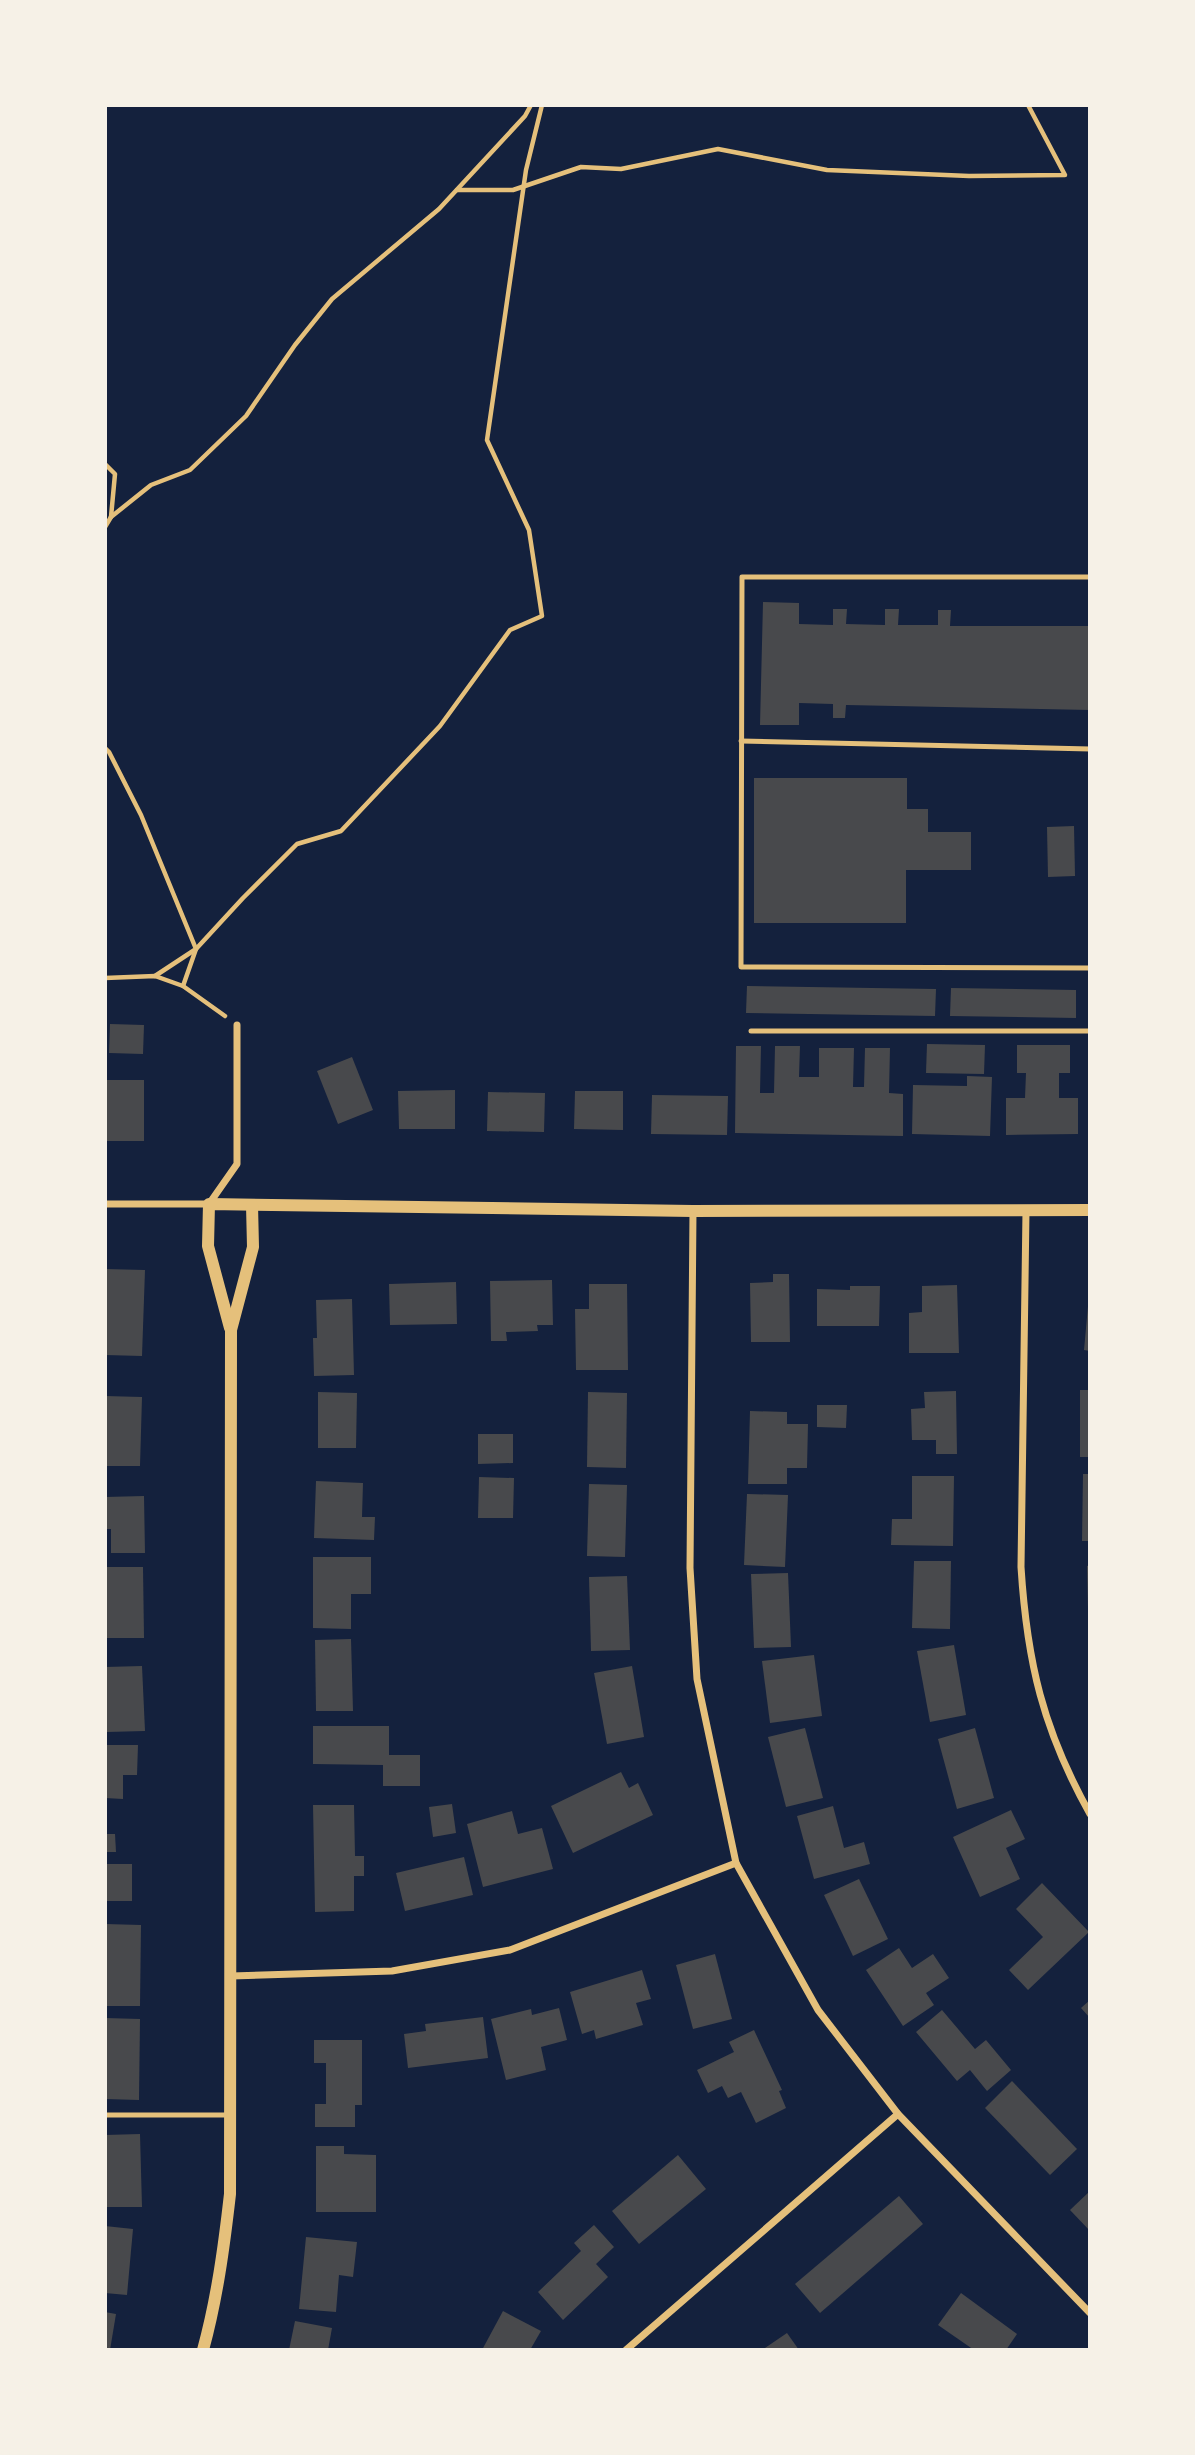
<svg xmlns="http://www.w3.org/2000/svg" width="1195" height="2455" font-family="'Space Grotesk',sans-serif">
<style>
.building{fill:#48494c}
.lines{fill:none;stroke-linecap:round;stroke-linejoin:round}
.path{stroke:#e5c07b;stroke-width:4.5}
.service{stroke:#e5c07b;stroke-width:5}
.minor{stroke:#e5c07b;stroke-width:7}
.tertiary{stroke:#e5c07b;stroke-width:12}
</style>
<rect width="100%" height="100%" fill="#14213d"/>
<!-- building -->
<g class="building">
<path d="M763 602 799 603V624L833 625V609H847L846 624 885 625V609H899L898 625H938V610H951L950 626H1090V710L846 705 845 718H833V704L799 703V725H760Z"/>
<path d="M754 778H907V809H928V832H971V870H906V923H754Z"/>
<path d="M1074 826 1075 876 1048 877 1047 827Z"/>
<path d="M747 986 936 989 935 1016 746 1013Z"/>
<path d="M951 988 1076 990V1018L950 1016Z"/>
<path d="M110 1024 144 1025 143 1054 109 1053Z"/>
<path d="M927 1044 985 1045 984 1074 926 1073Z"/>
<path d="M1017 1045H1070V1073H1059V1098H1078V1134L1006 1135V1098H1025L1026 1073H1017Z"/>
<path d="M736 1046H761L760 1093H774L775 1046H800L799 1077H819V1048H854L853 1087H864L865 1048H890L889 1093 903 1094V1136L735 1133Z"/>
<path d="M352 1057 373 1110 338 1124 317 1071Z"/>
<path d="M967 1076 992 1077 990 1136 912 1134 913 1085 967 1086Z"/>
<rect x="105" y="1080" width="39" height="61"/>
<path d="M455 1090V1129H399L398 1091Z"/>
<path d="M575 1091H623V1130L574 1129Z"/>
<path d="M488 1092 545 1093 544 1132 487 1131Z"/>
<path d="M652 1095 728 1096 727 1135 651 1134Z"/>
<path d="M105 1269 145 1270 142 1356 105 1355Z"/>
<path d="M773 1274H789L790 1342H751L750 1283 773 1282Z"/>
<path d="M552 1280 553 1325H537L538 1331 506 1332 507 1341H491L490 1281Z"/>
<path d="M456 1282 457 1324 390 1325 389 1284Z"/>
<path d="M589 1284H627L628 1370H576L575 1309H589Z"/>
<path d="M957 1285 959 1353H909V1313L922 1312V1286Z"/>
<path d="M850 1286H880L879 1326H817V1289L850 1290Z"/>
<path d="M352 1299 354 1375 314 1376 313 1338H317L316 1300Z"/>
<path d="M1088 1306H1090V1351L1084 1350Z"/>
<rect x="1080" y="1390" width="10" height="67"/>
<path d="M956 1391 957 1454H936V1440H912L911 1409 925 1408 924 1392Z"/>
<path d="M318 1392 357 1393 356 1448H318Z"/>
<path d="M588 1392 627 1393 626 1468 587 1467Z"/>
<path d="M105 1396 142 1397 140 1466H105Z"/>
<path d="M817 1405H847L846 1428 817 1427Z"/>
<path d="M750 1411 787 1412V1424H808L807 1468H787V1484H748Z"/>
<path d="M478 1434H513V1463L478 1464Z"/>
<path d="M1083 1474H1090V1541H1082Z"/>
<path d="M912 1476H954L953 1546 891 1545 892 1519H912Z"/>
<path d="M479 1477 514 1478 513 1518H478Z"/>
<path d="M316 1481 363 1483 362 1517H375L374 1540 314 1538Z"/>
<path d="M589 1484 627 1485 625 1557 587 1556Z"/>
<path d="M747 1494 788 1495 785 1567 744 1565Z"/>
<path d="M144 1496 145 1553H111V1529H105V1497Z"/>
<path d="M313 1557H371V1594H351V1629L313 1628Z"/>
<path d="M914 1561H951L950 1629 912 1628Z"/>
<path d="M1090 1565V1610H1088L1087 1566Z"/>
<path d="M105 1567H143L144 1638H105Z"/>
<path d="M788 1573 791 1647 754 1648 751 1574Z"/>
<path d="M627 1576 630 1650 591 1651 589 1577Z"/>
<path d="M351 1639 353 1711H316L315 1640Z"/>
<path d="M954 1645 966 1715 930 1722 917 1651Z"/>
<path d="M814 1655 822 1716 770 1723 762 1661Z"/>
<path d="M142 1666 145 1731 107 1732 105 1667Z"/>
<path d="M632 1666 644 1737 607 1744 594 1673Z"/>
<path d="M313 1726H389V1755H420V1786H383V1765L313 1764Z"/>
<path d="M805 1728 823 1798 786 1807 768 1737Z"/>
<path d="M975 1728 994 1798 957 1809 938 1739Z"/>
<path d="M105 1745H138L137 1775H123V1799L105 1798Z"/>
<path d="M621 1772 629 1788 638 1783 653 1815 573 1853 551 1806Z"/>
<path d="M452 1804 456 1833 433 1837 429 1807Z"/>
<path d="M313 1805H354L355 1856H364V1876H354V1911L315 1912Z"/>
<path d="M833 1806 844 1848 864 1842 870 1864 814 1879 797 1816Z"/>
<path d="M1011 1810 1025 1839 1006 1848 1020 1879 980 1897 953 1837Z"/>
<path d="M512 1811 518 1834 542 1828 553 1869 483 1887 467 1824Z"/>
<path d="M105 1834H115L116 1852H105Z"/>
<path d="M464 1857 473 1895 405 1911 396 1873Z"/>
<rect x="105" y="1864" width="27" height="37"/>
<path d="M859 1879 888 1939 853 1956 824 1895Z"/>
<path d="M1042 1883 1089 1932 1028 1990 1009 1970 1043 1937 1016 1909Z"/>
<path d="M105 1924 141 1925 140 2006H105Z"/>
<path d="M899 1948 912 1968 933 1954 949 1978 926 1993 934 2005 903 2026 866 1970Z"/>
<path d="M715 1954 732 2019 693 2029 676 1965Z"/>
<path d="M642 1970 651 1999 636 2003 643 2025 596 2039 594 2030 582 2034 570 1992Z"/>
<path d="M1090 2000V2018L1081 2008Z"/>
<path d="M559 2008 567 2040 541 2047 546 2070 506 2080 491 2019 531 2009 532 2015Z"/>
<path d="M942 2010 975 2049 986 2040 1011 2070 987 2091 970 2070 957 2081 916 2032Z"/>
<path d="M483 2017 488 2058 408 2068 404 2034 426 2031 425 2024Z"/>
<path d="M105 2018 140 2019 139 2100 105 2099Z"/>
<path d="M754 2030 782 2090 779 2091 786 2108 756 2123 741 2092 728 2098 722 2086 708 2093 697 2070 734 2052 729 2042Z"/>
<path d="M314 2040H362V2105H355V2127H315V2104H326V2063H314Z"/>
<path d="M1012 2081 1077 2149 1050 2175 985 2108Z"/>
<path d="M140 2134 142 2207H105V2135Z"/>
<path d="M316 2146H344V2154L376 2155V2212H316Z"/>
<path d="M678 2155 706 2189 639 2244 612 2211Z"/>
<path d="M1090 2191V2231L1070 2210Z"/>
<path d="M899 2196 923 2224 820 2313 795 2284Z"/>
<path d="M594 2225 614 2247 596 2264 608 2277 563 2320 538 2292 581 2251 574 2243Z"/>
<path d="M105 2226 133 2229 127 2295 105 2293Z"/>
<path d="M306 2237 357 2242 353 2277 339 2275 336 2312 299 2309Z"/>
<path d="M961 2293 1017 2334 1006 2350H974L938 2325Z"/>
<path d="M503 2311 541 2331 530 2350H482Z"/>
<path d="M105 2312 116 2314 110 2350H105Z"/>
<path d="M295 2321 332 2328 328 2350H289Z"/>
<path d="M787 2333 799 2350H762Z"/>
</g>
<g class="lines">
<!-- path -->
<g class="path">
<path d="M457 190H513L581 167 621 169 718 149 827 170 969 176 1065 175 1028 105"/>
<path d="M105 464 115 474 111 517 105 527"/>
<path d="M111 517 151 485 190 470 246 416 295 345 332 299 439 209 525 116 531 105"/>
<path d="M105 748 109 752 141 815 196 949 155 976"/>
<path d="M105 978 155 976 183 986 225 1016"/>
<path d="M183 986 196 949 243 898 297 844 341 831 440 726 510 630 542 616 529 530 487 440 526 170 542 105"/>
</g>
<!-- service -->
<g class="service">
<path d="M1090 577H742L741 967 1090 968"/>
<path d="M741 741 1090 749"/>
<path d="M751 1031H1090"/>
<path d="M105 2115H228"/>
</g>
<!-- minor -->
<g class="minor">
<path d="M105 1204H209L237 1164V1025"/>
<path d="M693 1211 690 1568 697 1679 736 1863 818 2010 898 2114 1090 2313"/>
<path d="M1026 1211 1021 1567C1027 1662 1043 1730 1090 1814"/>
<path d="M231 1976 392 1971 510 1950 736 1863"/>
<path d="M626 2350 898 2114"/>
</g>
<!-- tertiary -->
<g class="tertiary">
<path d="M230 1328 208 1246 209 1204 693 1211 1090 1210"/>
<path d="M203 2350C217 2299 224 2247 230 2194L231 1330 253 1247 252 1205"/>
</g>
</g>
<!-- border -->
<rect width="1195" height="2455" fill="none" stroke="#f6f1e7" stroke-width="214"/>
</svg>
